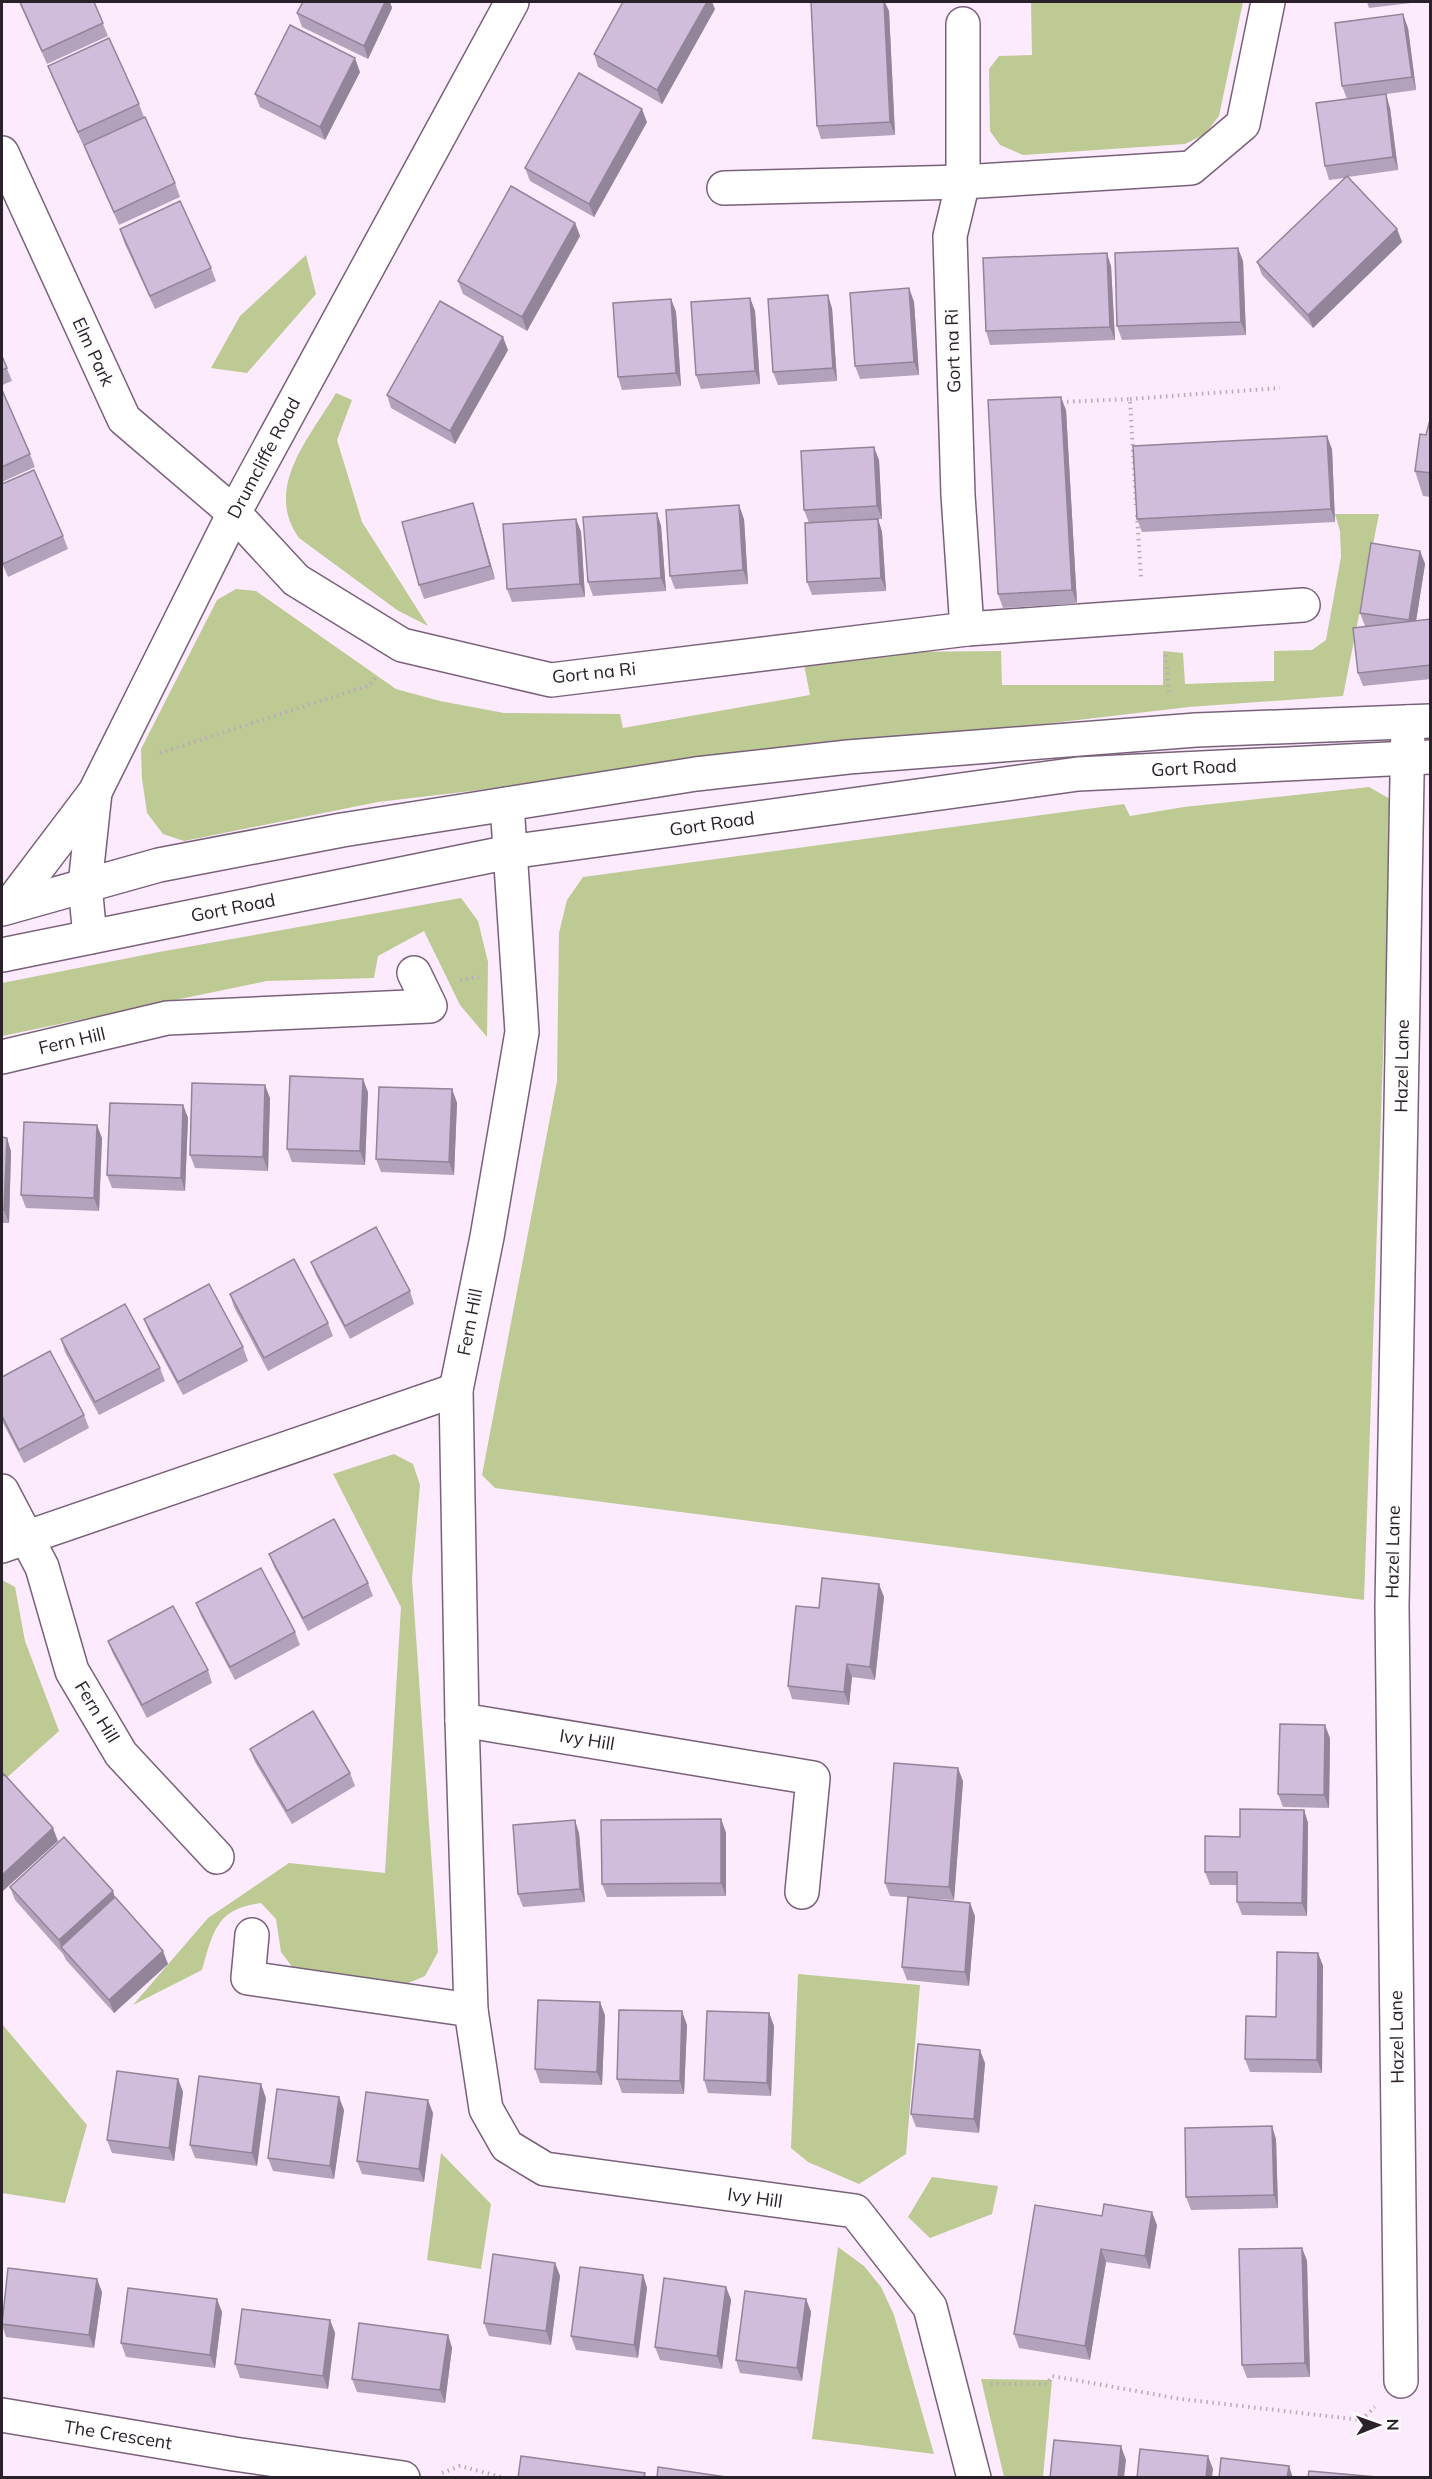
<svg xmlns="http://www.w3.org/2000/svg" width="1432" height="2479" font-family="Mulish,sans-serif">
<style>
.green{fill:#bdca93}
.lines{fill:none;stroke-linecap:round;stroke-linejoin:round}
.street-casing{stroke:#79617a;stroke-width:36}
.secondary-casing{stroke:#79617a;stroke-width:36}
.path{stroke:#b9aab9;stroke-width:4;stroke-dasharray:1.5 4.5;stroke-linecap:butt}
.street{stroke:#fff;stroke-width:33}
.secondary{stroke:#fff;stroke-width:33}
.wall{fill:#b3a2bc}
.shaded-wall{fill:#928499}
.building{fill:#d0bcdb;stroke:#928499;stroke-width:1.5}
.labels{text-anchor:middle;stroke-width:4.5;stroke-linejoin:round;paint-order:stroke}
.street-label{font-size:18px;fill:#2b212b;stroke:#fefefe}
</style>
<rect width="100%" height="100%" fill="#fcebfc"/>
<!-- green -->
<g class="green">
<path d="M1031 2H1243L1219 116 1205 134 1185 144 1023 155 1000 145 990 131 989 69 999 56 1032 55Z"/>
<path d="M306 255 316 294 247 373 211 368 240 316Z"/>
<path d="M336 393 352 400 337 440 362 522 428 626 397 610 299 538C263 488 310 437 336 393Z"/>
<path d="M1335 514H1379L1343 696 1189 707 378 802 184 841 163 834 147 813 142 779 141 749 217 600 236 589 256 591 396 689 440 701 504 713 620 714 623 728 810 695 804 665 899 652 1001 651 1002 685H1163V651L1183 653 1185 684 1274 681V651L1312 650 1326 640 1341 557 1340 531Z"/>
<path d="M1369 787 1392 800 1364 1600 495 1488 482 1475 557 1081 559 933 567 900 583 877 1124 804 1130 816 1184 807Z"/>
<path d="M461 898 478 921 488 962 487 1037 460 1005 424 931 378 956 374 978 267 981 2 1036V983L159 952Z"/>
<path d="M394 1454 413 1464 420 1485 412 1579 438 1952 425 1976 406 1984 293 1968 281 1952 276 1919 261 1903C216 1908 213 1933 202 1970L133 2005 208 1918 289 1863 385 1873 401 1607 333 1474Z"/>
<path d="M2 1580 15 1587 25 1641 59 1731 2 1782Z"/>
<path d="M798 1974 920 1985 906 2154 859 2184 808 2162 791 2148Z"/>
<path d="M2 2024 87 2125 65 2203 2 2193Z"/>
<path d="M441 2153 491 2204 481 2269 427 2260Z"/>
<path d="M932 2177 998 2186 992 2214 930 2238 908 2217Z"/>
<path d="M838 2247 864 2266 881 2287 894 2315 934 2454 812 2439Z"/>
<path d="M981 2379 1052 2380 1043 2477H1004Z"/>
</g>
<g class="lines">
<defs>
<g id="street">
<path d="M963 24V182L950 236 958 495 967 629"/>
<path d="M2 153 124 419 234 513 296 580 402 645 551 680 967 629 1303 605"/>
<path d="M724 188 963 182 1191 168 1243 124 1268 2"/>
<path d="M507 804 522 1032 487 1237 456 1390 462 1720 813 1778 802 1892"/>
<path d="M90 937 85 885 95 792"/>
<path d="M2 1057 167 1018 430 1006 414 973"/>
<path d="M2 1491 42 1567 72 1671 121 1754 217 1857"/>
<path d="M2 1546 456 1390"/>
<path d="M462 1720 471 2010 486 2109 507 2146 545 2169 855 2211 930 2307 974 2478"/>
<path d="M252 1935 248 1978 471 2010"/>
<path d="M1401 2381 1392 1606 1408 722"/>
<path d="M2 2415 234 2454 403 2478"/>
</g>
<g id="secondary">
<path d="M8 907 95 792 234 513 512 2"/>
<path d="M2 909 159 865 342 830 696 774 848 757 1196 730 1430 721"/>
<path d="M2 955 510 852 1078 774 1430 757"/>
</g>
</defs>
<!-- street casing -->
<use href="#street" class="street-casing"/>
<!-- secondary casing -->
<use href="#secondary" class="secondary-casing"/>
<!-- path -->
<g class="path">
<path d="M1130 399 1280 388"/>
<path d="M1061 402 1130 399 1136 505"/>
<path d="M1137 515 1141 577"/>
<path d="M1166 655 1169 692"/>
<path d="M160 753 370 685 377 676"/>
<path d="M460 980 479 977"/>
<path d="M991 2384H1047L1052 2376 1181 2399 1361 2420 1375 2407"/>
<path d="M442 2473 460 2466 505 2478"/>
</g>
<!-- street -->
<use href="#street" class="street"/>
<!-- secondary -->
<use href="#secondary" class="secondary"/>
</g>
<!-- wall -->
<g class="wall">
<path d="M19 2H94L108 36 47 64Z"/>
<path d="M303 2H390L392 8 368 59 302 27 297 13Z"/>
<path d="M1367 2H1419L1369 8Z"/>
<path d="M715 9 662 104 598 67 594 54Z"/>
<path d="M889 11 895 135 821 139 817 126Z"/>
<path d="M1408 28 1416 90 1379 95 1390 108 1398 170 1348 177 1397 229 1402 242 1313 328 1262 275 1257 262 1345 178 1329 180 1325 166 1347 99 1342 86Z"/>
<path d="M48 66 139 104 144 117 175 183 180 197 119 225 89 158 84 145 115 131 83 145 53 79Z"/>
<path d="M360 72 325 140 260 107 255 94Z"/>
<path d="M647 122 594 217 530 181 525 168Z"/>
<path d="M575 223 580 236 527 331 463 294 458 281Z"/>
<path d="M120 229 211 268 216 281 155 309 124 242Z"/>
<path d="M1243 261 1246 335 1122 340 1117 326Z"/>
<path d="M1111 266 1115 340 990 345 986 331Z"/>
<path d="M909 288 914 302 919 375 860 379 855 366Z"/>
<path d="M750 298 755 311 760 384 701 389 696 375Z"/>
<path d="M671 299 676 312 681 386 622 390 618 377Z"/>
<path d="M832 308 837 381 778 385 773 372Z"/>
<path d="M508 350 455 444 391 408 387 395Z"/>
<path d="M2 356 12 381 2 385Z"/>
<path d="M2 390 30 454 35 467 2 482Z"/>
<path d="M1066 410 1077 604 1003 608 998 594Z"/>
<path d="M1431 416V497L1423 496 1415 471 1426 435Z"/>
<path d="M1332 449 1335 522 1142 532 1137 519Z"/>
<path d="M879 460 882 519H878L882 532 886 591 812 595 807 582 809 523 804 510Z"/>
<path d="M2 484 63 536 68 549 8 577 2 563Z"/>
<path d="M473 503 477 516 495 579 424 599 419 585Z"/>
<path d="M657 513 661 526 666 591 593 596 588 582Z"/>
<path d="M576 519 581 532 585 597 512 602 507 589Z"/>
<path d="M744 519 748 584 675 589 670 576Z"/>
<path d="M1420 551 1425 564 1416 621 1431 619V679L1363 686 1358 673 1365 626 1360 613Z"/>
<path d="M452 1089 457 1103 454 1175 381 1172 376 1159Z"/>
<path d="M368 1092 365 1165 292 1162 287 1149Z"/>
<path d="M270 1098 268 1171 195 1168 190 1155Z"/>
<path d="M183 1105 188 1118 185 1191 112 1188 107 1175Z"/>
<path d="M2 1137 11 1151 9 1223H2Z"/>
<path d="M102 1138 99 1211 26 1208 21 1195Z"/>
<path d="M311 1262 410 1291 414 1304 350 1339 316 1275Z"/>
<path d="M230 1294 328 1323 333 1336 268 1371 234 1307Z"/>
<path d="M144 1319 243 1347 248 1361 183 1395 149 1332Z"/>
<path d="M61 1339 160 1368 165 1381 99 1415 65 1352Z"/>
<path d="M2 1377 84 1415 89 1428 24 1463 2 1421Z"/>
<path d="M269 1554 368 1583 373 1596 308 1631 274 1567Z"/>
<path d="M884 1597 875 1680 852 1677 849 1705 792 1699 788 1686 819 1608Z"/>
<path d="M196 1603 295 1632 300 1645 235 1680 201 1616Z"/>
<path d="M108 1641 208 1670 212 1683 147 1718 113 1654Z"/>
<path d="M1330 1738 1329 1808 1283 1807 1278 1794Z"/>
<path d="M250 1749 350 1773 355 1786 292 1824 255 1762Z"/>
<path d="M963 1781 954 1900 890 1896 885 1883Z"/>
<path d="M1304 1810 1308 1823 1307 1916 1242 1915 1237 1902V1885H1210L1205 1872 1240 1837Z"/>
<path d="M721 1819 726 1833V1896L607 1897 602 1884Z"/>
<path d="M579 1833 585 1902 523 1907 518 1894Z"/>
<path d="M10 1887 115 1898 168 1964 114 2013 66 1960 63 1954 15 1900Z"/>
<path d="M975 1916 969 1986 907 1980 902 1967Z"/>
<path d="M1318 1953 1323 1966 1322 2073 1250 2072 1245 2059 1276 2017Z"/>
<path d="M769 2013 774 2026 771 2096 708 2093 704 2080Z"/>
<path d="M605 2015 602 2085 540 2083 535 2069Z"/>
<path d="M687 2025 684 2094 622 2093 617 2079Z"/>
<path d="M985 2063 979 2133 916 2127 911 2114Z"/>
<path d="M178 2079 183 2092 174 2161 112 2153 107 2140Z"/>
<path d="M266 2098 257 2166 195 2158 190 2145Z"/>
<path d="M344 2110 334 2179 273 2171 268 2158Z"/>
<path d="M433 2113 424 2182 362 2174 357 2161Z"/>
<path d="M1276 2139 1278 2208 1191 2210 1186 2197Z"/>
<path d="M1035 2205 1157 2225 1150 2269 1106 2262 1090 2360 1019 2348 1014 2334Z"/>
<path d="M1302 2248 1307 2261 1310 2377 1247 2378 1242 2365Z"/>
<path d="M555 2263 560 2276 551 2345 489 2336 484 2323Z"/>
<path d="M643 2275 647 2288 638 2358 576 2350 571 2336Z"/>
<path d="M726 2287 731 2300 722 2369 660 2360 655 2347Z"/>
<path d="M102 2292 94 2348 6 2337 2 2325V2319Z"/>
<path d="M806 2299 811 2312 802 2381 740 2373 736 2360Z"/>
<path d="M222 2312 215 2368 126 2357 121 2343Z"/>
<path d="M330 2320 335 2333 328 2389 240 2378 235 2364Z"/>
<path d="M448 2335 452 2348 445 2403 357 2392 352 2379Z"/>
</g>
<!-- shaded-wall -->
<g class="shaded-wall">
<path d="M385 2H390L392 8 368 59 364 46Z"/>
<path d="M707 2H712L715 9 662 104 657 90Z"/>
<path d="M884 2H885L889 11 895 135 890 122Z"/>
<path d="M1403 14 1408 28 1416 90 1412 77Z"/>
<path d="M355 58 360 72 325 140 320 127Z"/>
<path d="M1386 94 1390 108 1398 170 1393 157Z"/>
<path d="M642 109 647 122 594 217 589 204Z"/>
<path d="M575 223 580 236 527 331 522 317Z"/>
<path d="M1397 229 1402 242 1313 328 1308 315Z"/>
<path d="M1238 248 1243 261 1246 335 1241 322Z"/>
<path d="M1107 253 1111 266 1115 340 1110 327Z"/>
<path d="M909 288 914 302 919 375 914 362Z"/>
<path d="M828 295 832 308 837 381 833 368Z"/>
<path d="M750 298 755 311 760 384 755 371Z"/>
<path d="M671 299 676 312 681 386 676 373Z"/>
<path d="M503 337 508 350 455 444 450 431Z"/>
<path d="M1061 397 1066 410 1077 604 1072 590Z"/>
<path d="M1327 436 1332 449 1335 522 1331 509Z"/>
<path d="M874 447 879 460 882 519 877 506Z"/>
<path d="M473 503 477 516 495 579 490 566Z"/>
<path d="M739 505 744 519 748 584 743 570Z"/>
<path d="M657 513 661 526 666 591 661 578Z"/>
<path d="M576 519 581 532 585 597 580 584Z"/>
<path d="M878 519 882 532 886 591 881 578Z"/>
<path d="M1420 551 1425 564 1414 634 1409 620Z"/>
<path d="M363 1079 368 1092 365 1165 360 1151Z"/>
<path d="M265 1085 270 1098 268 1171 263 1157Z"/>
<path d="M452 1089 457 1103 454 1175 449 1162Z"/>
<path d="M183 1105 188 1118 185 1191 181 1178Z"/>
<path d="M97 1125 102 1138 99 1211 94 1198Z"/>
<path d="M7 1138 11 1151 9 1223 4 1210Z"/>
<path d="M879 1584 884 1597 875 1680 870 1667Z"/>
<path d="M847 1664 852 1677 849 1705 844 1692Z"/>
<path d="M1325 1725 1330 1738 1329 1808 1324 1795Z"/>
<path d="M958 1768 963 1781 954 1900 949 1887Z"/>
<path d="M1304 1810 1308 1823 1307 1916 1302 1903Z"/>
<path d="M721 1819 726 1833V1896L721 1883Z"/>
<path d="M575 1820 579 1833 585 1902 580 1889Z"/>
<path d="M53 1828 58 1841 3 1891 2 1887V1875Z"/>
<path d="M113 1891 117 1904 61 1947 63 1954 59 1940Z"/>
<path d="M970 1903 975 1916 969 1986 965 1972Z"/>
<path d="M163 1951 168 1964 114 2013 109 2000Z"/>
<path d="M1318 1953 1323 1966 1322 2073 1317 2060Z"/>
<path d="M600 2002 605 2015 602 2085 597 2072Z"/>
<path d="M682 2011 687 2025 684 2094 680 2081Z"/>
<path d="M769 2013 774 2026 771 2096 767 2083Z"/>
<path d="M980 2050 985 2063 979 2133 974 2119Z"/>
<path d="M178 2079 183 2092 174 2161 169 2148Z"/>
<path d="M261 2084 266 2098 257 2166 252 2153Z"/>
<path d="M339 2097 344 2110 334 2179 330 2166Z"/>
<path d="M428 2100 433 2113 424 2182 419 2169Z"/>
<path d="M1272 2126 1276 2139 1278 2208 1274 2195Z"/>
<path d="M1152 2212 1157 2225 1150 2269 1145 2256Z"/>
<path d="M1302 2248 1307 2261 1310 2377 1305 2363Z"/>
<path d="M1101 2249 1106 2262 1090 2360 1085 2346Z"/>
<path d="M555 2263 560 2276 551 2345 546 2331Z"/>
<path d="M643 2275 647 2288 638 2358 634 2345Z"/>
<path d="M97 2279 102 2292 94 2348 89 2335Z"/>
<path d="M726 2287 731 2300 722 2369 717 2356Z"/>
<path d="M217 2299 222 2312 215 2368 210 2355Z"/>
<path d="M806 2299 811 2312 802 2381 797 2368Z"/>
<path d="M330 2320 335 2333 328 2389 323 2376Z"/>
<path d="M448 2335 452 2348 445 2403 440 2390Z"/>
<path d="M1121 2446 1126 2460 1124 2478H1118Z"/>
<path d="M1208 2456 1213 2469 1212 2478H1206Z"/>
<path d="M1289 2466 1293 2478H1287Z"/>
</g>
<!-- building -->
<g class="building">
<path d="M20 2H94L103 23 42 51Z"/>
<path d="M303 2H385L364 46 297 13Z"/>
<path d="M623 2H707L657 90 594 54Z"/>
<path d="M811 2H884L890 122 817 126Z"/>
<path d="M1403 14 1412 77 1342 86 1335 23Z"/>
<path d="M290 25 355 58 320 127 255 94Z"/>
<path d="M109 38 139 104 78 132 48 66Z"/>
<path d="M579 73 642 109 589 204 525 168Z"/>
<path d="M1386 94 1393 157 1325 166 1316 103Z"/>
<path d="M145 117 175 183 114 212 84 145Z"/>
<path d="M1347 176 1397 229 1308 315 1257 262Z"/>
<path d="M511 186 575 223 522 317 458 281Z"/>
<path d="M180 201 211 268 150 296 120 229Z"/>
<path d="M1238 248 1241 322 1117 326 1115 253Z"/>
<path d="M1107 253 1110 327 986 331 983 258Z"/>
<path d="M909 288 914 362 855 366 850 293Z"/>
<path d="M828 295 833 368 773 372 768 299Z"/>
<path d="M750 298 755 371 696 375 691 302Z"/>
<path d="M671 299 676 373 618 377 613 303Z"/>
<path d="M440 301 503 337 450 431 387 395Z"/>
<path d="M2 356 7 368 2 370Z"/>
<path d="M2 390 30 454 2 467Z"/>
<path d="M1061 397 1072 590 998 594 988 400Z"/>
<path d="M1431 416V473L1415 471 1420 434 1426 435Z"/>
<path d="M1327 436 1331 509 1137 519 1133 446Z"/>
<path d="M874 447 877 506 804 510 801 451Z"/>
<path d="M34 470 63 536 3 564 2 560V484Z"/>
<path d="M473 503 490 566 419 585 402 522Z"/>
<path d="M739 505 743 570 670 576 666 510Z"/>
<path d="M657 513 661 578 588 582 583 517Z"/>
<path d="M576 519 580 584 507 589 503 524Z"/>
<path d="M878 519 881 578 807 582 805 523Z"/>
<path d="M1371 543 1420 551 1409 620 1360 613Z"/>
<path d="M1431 619V665L1358 673 1353 628Z"/>
<path d="M290 1076 363 1079 360 1151 287 1149Z"/>
<path d="M192 1083 265 1085 263 1157 190 1155Z"/>
<path d="M379 1087 452 1089 449 1162 376 1159Z"/>
<path d="M110 1103 183 1105 181 1178 107 1175Z"/>
<path d="M24 1122 97 1125 94 1198 21 1195Z"/>
<path d="M2 1137 7 1138 4 1210H2Z"/>
<path d="M376 1227 410 1291 345 1326 311 1262Z"/>
<path d="M294 1259 328 1323 264 1358 230 1294Z"/>
<path d="M209 1284 243 1347 178 1382 144 1319Z"/>
<path d="M125 1304 160 1368 95 1402 61 1339Z"/>
<path d="M50 1351 84 1415 19 1450 2 1416V1377Z"/>
<path d="M334 1519 368 1583 303 1618 269 1554Z"/>
<path d="M261 1568 295 1632 230 1667 196 1603Z"/>
<path d="M822 1578 879 1584 870 1667 847 1664 844 1692 788 1686 796 1606 819 1608Z"/>
<path d="M173 1606 208 1670 142 1705 108 1641Z"/>
<path d="M313 1711 350 1773 287 1811 250 1749Z"/>
<path d="M1280 1724 1325 1725 1324 1795 1278 1794Z"/>
<path d="M894 1763 958 1768 949 1887 885 1883Z"/>
<path d="M4 1774 53 1828 2 1875V1777Z"/>
<path d="M1240 1809 1304 1810 1302 1903 1237 1902V1872H1205V1836L1240 1837Z"/>
<path d="M721 1819V1883L602 1884 601 1820Z"/>
<path d="M575 1820 580 1889 518 1894 513 1825Z"/>
<path d="M64 1837 113 1891 59 1940 10 1887Z"/>
<path d="M115 1897 163 1951 109 2000 61 1947Z"/>
<path d="M908 1897 970 1903 965 1972 902 1967Z"/>
<path d="M1277 1952 1318 1953 1317 2060 1245 2059 1246 2016 1276 2017Z"/>
<path d="M538 2000 600 2002 597 2072 535 2069Z"/>
<path d="M619 2010 682 2011 680 2081 617 2079Z"/>
<path d="M707 2011 769 2013 767 2083 704 2080Z"/>
<path d="M918 2044 980 2050 974 2119 911 2114Z"/>
<path d="M117 2071 178 2079 169 2148 107 2140Z"/>
<path d="M199 2076 261 2084 252 2153 190 2145Z"/>
<path d="M277 2089 339 2097 330 2166 268 2158Z"/>
<path d="M366 2092 428 2100 419 2169 357 2161Z"/>
<path d="M1272 2126 1274 2195 1186 2197 1185 2128Z"/>
<path d="M1104 2204 1152 2212 1145 2256 1101 2249 1085 2346 1014 2334 1035 2205 1102 2216Z"/>
<path d="M1302 2248 1305 2363 1242 2365 1239 2249Z"/>
<path d="M493 2254 555 2263 546 2331 484 2323Z"/>
<path d="M580 2267 643 2275 634 2345 571 2336Z"/>
<path d="M8 2268 97 2279 89 2335 2 2324Z"/>
<path d="M664 2278 726 2287 717 2356 655 2347Z"/>
<path d="M128 2288 217 2299 210 2355 121 2343Z"/>
<path d="M745 2291 806 2299 797 2368 736 2360Z"/>
<path d="M242 2309 330 2320 323 2376 235 2364Z"/>
<path d="M359 2323 448 2335 440 2390 352 2379Z"/>
<path d="M1054 2440 1121 2446 1118 2478H1050Z"/>
<path d="M1140 2449 1208 2456 1206 2478H1137Z"/>
<path d="M521 2456 645 2473 644 2478H518Z"/>
<path d="M1221 2458 1289 2466 1287 2478H1219Z"/>
<path d="M658 2467 733 2478H657Z"/>
<path d="M1309 2471 1377 2477 1308 2478Z"/>
</g>
<g class="labels">
<!-- street labels -->
<g class="street-label">
<text transform="translate(953 351) rotate(-92)" y="6">Gort na Ri</text>
<text transform="translate(93 352) rotate(65)" y="6">Elm Park</text>
<text transform="translate(264 458) rotate(-62)" y="6">Drumcliffe Road</text>
<text transform="translate(594 673) rotate(-6)" y="6">Gort na Ri</text>
<text transform="translate(1194 768) rotate(-3)" y="6">Gort Road</text>
<text transform="translate(712 824) rotate(-8)" y="6">Gort Road</text>
<text transform="translate(233 908) rotate(-11)" y="6">Gort Road</text>
<text transform="translate(72 1041) rotate(-13)" y="6">Fern Hill</text>
<text transform="translate(1402 1066) rotate(-89)" y="6">Hazel Lane</text>
<text transform="translate(470 1322) rotate(-79)" y="6">Fern Hill</text>
<text transform="translate(1393 1552) rotate(-89)" y="6">Hazel Lane</text>
<text transform="translate(97 1712) rotate(59)" y="6">Fern Hill</text>
<text transform="translate(587 1740) rotate(9)" y="6">Ivy Hill</text>
<text transform="translate(1397 2037) rotate(-91)" y="6">Hazel Lane</text>
<text transform="translate(755 2198) rotate(8)" y="6">Ivy Hill</text>
<text transform="translate(118 2435) rotate(9)" y="6">The Crescent</text>
</g>
</g>
<!-- border -->
<rect width="1432" height="2479" fill="none" stroke="#2b212b" stroke-width="6"/>
<!-- north arrow -->
<g transform="translate(1378 2425) rotate(89)" stroke="#fefefe" stroke-width="4.5" paint-order="stroke">
<path d="M0-4.5L10 22L0 15L-10 22Z" fill="#2b212b"/>
<text y="-9" font-size="16" font-weight="bold" text-anchor="middle" fill="#2b212b">N</text>
</g>
</svg>
